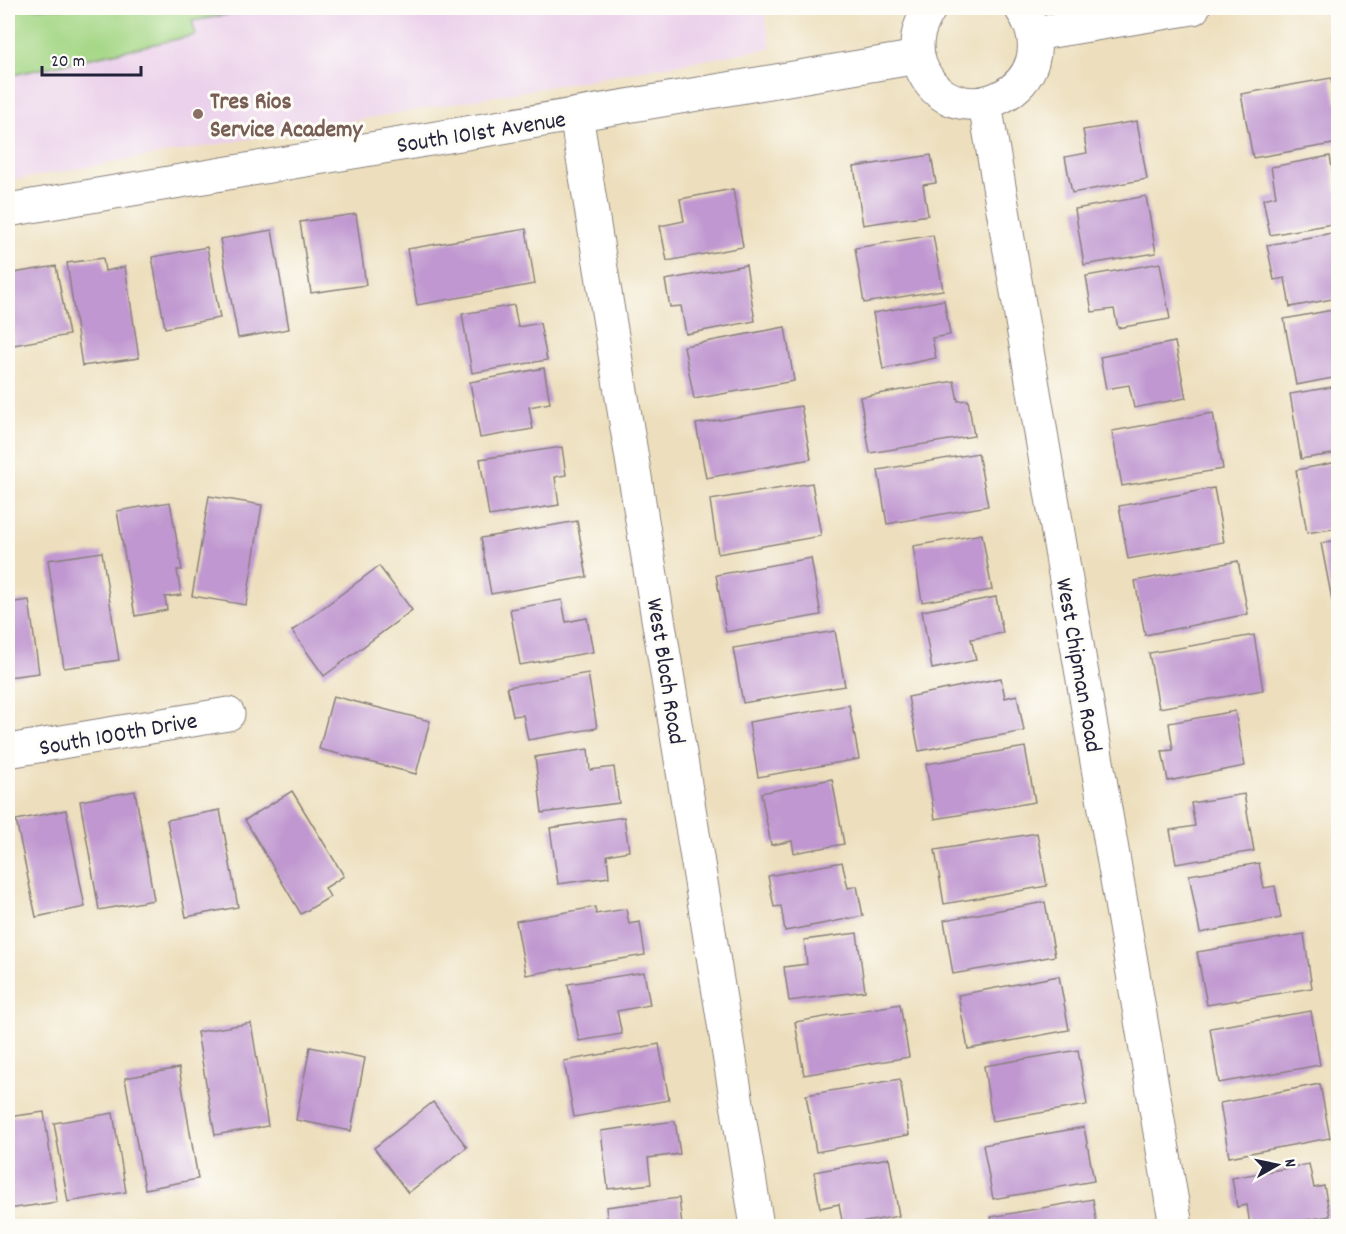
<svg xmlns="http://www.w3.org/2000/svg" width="1346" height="1234" font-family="Dekko,sans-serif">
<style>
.built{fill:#ebd1eb}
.green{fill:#a5d786;stroke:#647c60;stroke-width:1.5}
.building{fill:#c097d0}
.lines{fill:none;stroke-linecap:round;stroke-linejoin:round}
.minor-casing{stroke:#88807c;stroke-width:35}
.minor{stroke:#fff;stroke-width:33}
.education-dot{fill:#8d6e63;stroke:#fdfcf7;stroke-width:2}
.labels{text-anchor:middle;stroke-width:6;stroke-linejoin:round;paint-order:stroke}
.education-label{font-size:24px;font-weight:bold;fill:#785e54;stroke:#fdfcf7;text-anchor:start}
.street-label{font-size:24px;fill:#22223b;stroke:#fdfcf7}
</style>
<rect width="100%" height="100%" fill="#fdfcf7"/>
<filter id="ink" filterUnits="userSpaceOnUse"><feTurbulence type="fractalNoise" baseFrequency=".0167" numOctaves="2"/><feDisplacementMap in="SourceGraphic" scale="12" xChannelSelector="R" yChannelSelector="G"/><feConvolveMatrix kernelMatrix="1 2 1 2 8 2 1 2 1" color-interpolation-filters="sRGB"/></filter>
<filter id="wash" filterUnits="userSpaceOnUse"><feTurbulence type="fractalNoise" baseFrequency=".008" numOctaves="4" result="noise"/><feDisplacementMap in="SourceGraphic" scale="24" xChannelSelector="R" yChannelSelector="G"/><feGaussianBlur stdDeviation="1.35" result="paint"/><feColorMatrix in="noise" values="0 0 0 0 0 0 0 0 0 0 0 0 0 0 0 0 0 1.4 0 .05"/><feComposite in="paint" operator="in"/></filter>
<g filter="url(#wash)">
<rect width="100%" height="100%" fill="#eddfbd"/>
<!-- built -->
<path class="built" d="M8 8H764L771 48 8 181Z"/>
<!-- green -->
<path class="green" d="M8 8H264L192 21 196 35 8 76Z"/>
<g id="blocks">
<!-- building -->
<g class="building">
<path d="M1331 78 1336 103H1338V143L1253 158 1241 94Z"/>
<path d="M1137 121 1147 179 1072 193 1065 157 1087 153 1083 130Z"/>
<path d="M931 155 936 183 923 185 928 215 863 225 854 167Z"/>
<path d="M1330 156 1336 191H1338V223L1270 235 1263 199 1276 196 1271 167Z"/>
<path d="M733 189 743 247 667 261 660 226 684 221 680 199Z"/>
<path d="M1146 196 1156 253 1084 265 1075 209Z"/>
<path d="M356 214 366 285 311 293 300 222Z"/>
<path d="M526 229 535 284 417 305 407 249Z"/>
<path d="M272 230 289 329 238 338 220 239Z"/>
<path d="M1338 232V298L1290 307 1285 278 1274 280 1267 245Z"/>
<path d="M933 235 943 290 864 303 855 248Z"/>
<path d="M207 247 220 318 165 328 152 257Z"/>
<path d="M103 258 105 271 125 267 139 358 82 366 67 263Z"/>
<path d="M1160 263 1170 319 1118 328 1114 309 1092 312 1086 276Z"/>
<path d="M746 265 755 321 686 334 681 306 670 307 665 280Z"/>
<path d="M56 266 69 335 14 345 8 309V274Z"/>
<path d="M944 300 950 335 932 338 936 358 883 369 873 313Z"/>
<path d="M514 305 518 327 540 323 547 360 472 373 462 314Z"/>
<path d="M1338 309V377L1296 385 1284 319Z"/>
<path d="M785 327 794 381 694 399 684 346Z"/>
<path d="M1175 342 1186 398 1134 408 1129 385 1106 389 1100 357Z"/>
<path d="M544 368 550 403 529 407 533 429 480 438 470 382Z"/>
<path d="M954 381 958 401 968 400 974 436 870 453 860 397Z"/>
<path d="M1338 386V453L1301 459 1290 394Z"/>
<path d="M801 406 811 459 706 478 696 424Z"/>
<path d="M1213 413 1223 469 1122 486 1112 431Z"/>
<path d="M562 447 566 475 555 477 559 505 489 516 480 459Z"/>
<path d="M978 453 988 506 887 524 878 470Z"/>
<path d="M1338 462V528L1307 533 1296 470Z"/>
<path d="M812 483 821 536 718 554 710 500Z"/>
<path d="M1214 488 1224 542 1128 559 1119 506Z"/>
<path d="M209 496 262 505 246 605 192 596Z"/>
<path d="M170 502 182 570H177L181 595 165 597 167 610 135 616 117 511Z"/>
<path d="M577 521 587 577 491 594 481 538Z"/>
<path d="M982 534 992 590 922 602 913 546Z"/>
<path d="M1338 540V604L1333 605 1321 543Z"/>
<path d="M102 552 119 660 64 668 48 560Z"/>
<path d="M811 558 821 615 726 632 716 575Z"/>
<path d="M1238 561 1248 614 1145 635 1135 581Z"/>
<path d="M379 566 412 610 324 676 292 631Z"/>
<path d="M996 597 1003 633 971 639 976 660 932 669 922 611Z"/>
<path d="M29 600 39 673 8 677V603Z"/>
<path d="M562 600 566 622 587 618 593 652 520 665 510 609Z"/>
<path d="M835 631 845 686 743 703 733 648Z"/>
<path d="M1254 635 1263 690 1159 708 1149 653Z"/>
<path d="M588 673 597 728 528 740 523 715 513 716 507 687Z"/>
<path d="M1001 678 1005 698 1017 695 1024 731 919 751 908 697Z"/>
<path d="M333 696 430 721 416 774 319 749Z"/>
<path d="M849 705 859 759 758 777 749 722Z"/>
<path d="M1235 711 1245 766 1168 781 1162 751 1173 750 1169 723Z"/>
<path d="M1025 747 1035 802 935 819 926 764Z"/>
<path d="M588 749 590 770 614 767 619 803 542 813 535 757Z"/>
<path d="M832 779 844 844 794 853 792 841 771 845 761 793Z"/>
<path d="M135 791 154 900 99 910 80 801Z"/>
<path d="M292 791 344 876 325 888 330 897 301 914 245 820Z"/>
<path d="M1244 794 1254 851 1176 864 1170 830 1195 826 1191 803Z"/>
<path d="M66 810 85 907 36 917 16 820Z"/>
<path d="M220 810 238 907 186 917 167 820Z"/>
<path d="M624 817 629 851 607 855 609 877 558 884 550 828Z"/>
<path d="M1037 833 1047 886 944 904 935 850Z"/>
<path d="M842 862 848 888 857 886 863 916 785 931 781 906 774 907 768 876Z"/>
<path d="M1259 863 1264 888 1275 886 1281 918 1200 933 1189 875Z"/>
<path d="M1045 902 1055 956 953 974 944 920Z"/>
<path d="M595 907 596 914 626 909 629 924 640 922 645 955 526 975 516 921Z"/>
<path d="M857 933 865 991 789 1001 784 967 807 964 804 940Z"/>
<path d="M1304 934 1312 988 1207 1005 1197 952Z"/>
<path d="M644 972 650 1005 617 1011 622 1034 579 1041 568 984Z"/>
<path d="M1059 976 1069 1030 968 1049 958 995Z"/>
<path d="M900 1004 909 1057 804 1075 795 1022Z"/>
<path d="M1311 1011 1320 1065 1219 1083 1210 1028Z"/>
<path d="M251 1023 268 1126 215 1135 197 1032Z"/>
<path d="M659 1044 669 1100 574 1117 564 1061Z"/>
<path d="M310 1047 365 1058 351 1131 296 1120Z"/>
<path d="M1078 1050 1087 1105 992 1121 984 1066Z"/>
<path d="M179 1068 198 1179 145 1189 125 1078Z"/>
<path d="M900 1079 909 1135 816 1152 806 1095Z"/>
<path d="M1320 1084 1330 1138 1229 1157 1220 1103Z"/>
<path d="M433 1102 467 1147 408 1193 374 1148Z"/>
<path d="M44 1112 57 1202 8 1209V1117Z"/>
<path d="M113 1113 126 1192 68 1202 54 1123Z"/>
<path d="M675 1121 680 1154 648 1158 651 1184 608 1189 601 1131Z"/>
<path d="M1084 1127 1094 1181 993 1199 983 1145Z"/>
<path d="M889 1158 899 1216 843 1226 839 1204 820 1208 814 1172Z"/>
<path d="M1309 1164 1314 1188 1324 1186 1330 1216 1272 1226H1250L1247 1205 1237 1207 1232 1178Z"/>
<path d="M679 1198 682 1226H608L606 1207Z"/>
<path d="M1093 1199 1097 1226H993L991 1217Z"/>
</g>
</g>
</g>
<g filter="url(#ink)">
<use href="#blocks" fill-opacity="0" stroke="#88807c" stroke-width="1.5"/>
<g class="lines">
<defs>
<g id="minor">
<path d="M930 8C919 25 913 43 920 64 950 146 1075 87 1021 8"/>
<path d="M1034 34 1193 8"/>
<path d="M985 104 1176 1226"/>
<path d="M576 115 757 1226"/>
<path d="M8 210 918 57"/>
<path d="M8 751 228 714"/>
</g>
</defs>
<!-- minor casing -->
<use href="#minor" class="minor-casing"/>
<!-- minor -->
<use href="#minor" class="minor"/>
</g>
</g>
<!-- markers -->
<circle class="education-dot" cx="198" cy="114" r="6"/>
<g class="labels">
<!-- education labels -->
<g class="education-label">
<text x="210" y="108">Tres Rios<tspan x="210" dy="28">Service Academy</tspan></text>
</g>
<!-- street labels -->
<g class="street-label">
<text transform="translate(481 131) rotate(-9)" y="8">South 101st Avenue</text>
<text transform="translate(1080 665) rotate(80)" y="8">West Chipman Road</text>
<text transform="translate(667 671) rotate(81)" y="8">West Bloch Road</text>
<text transform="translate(118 733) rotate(-10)" y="8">South 100th Drive</text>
</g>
</g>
<!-- margin -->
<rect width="1346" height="1234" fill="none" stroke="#fdfcf7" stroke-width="30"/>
<!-- north arrow -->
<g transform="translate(1277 1165) rotate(81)" stroke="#fdfcf7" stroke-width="4.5" paint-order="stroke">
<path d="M0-4.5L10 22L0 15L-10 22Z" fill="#22223b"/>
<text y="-9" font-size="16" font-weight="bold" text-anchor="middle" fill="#22223b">N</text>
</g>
<!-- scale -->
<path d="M42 66v9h99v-9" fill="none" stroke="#22223b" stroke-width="3"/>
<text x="51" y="66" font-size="18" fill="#22223b" stroke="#fdfcf7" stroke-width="4.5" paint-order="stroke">20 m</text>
</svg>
